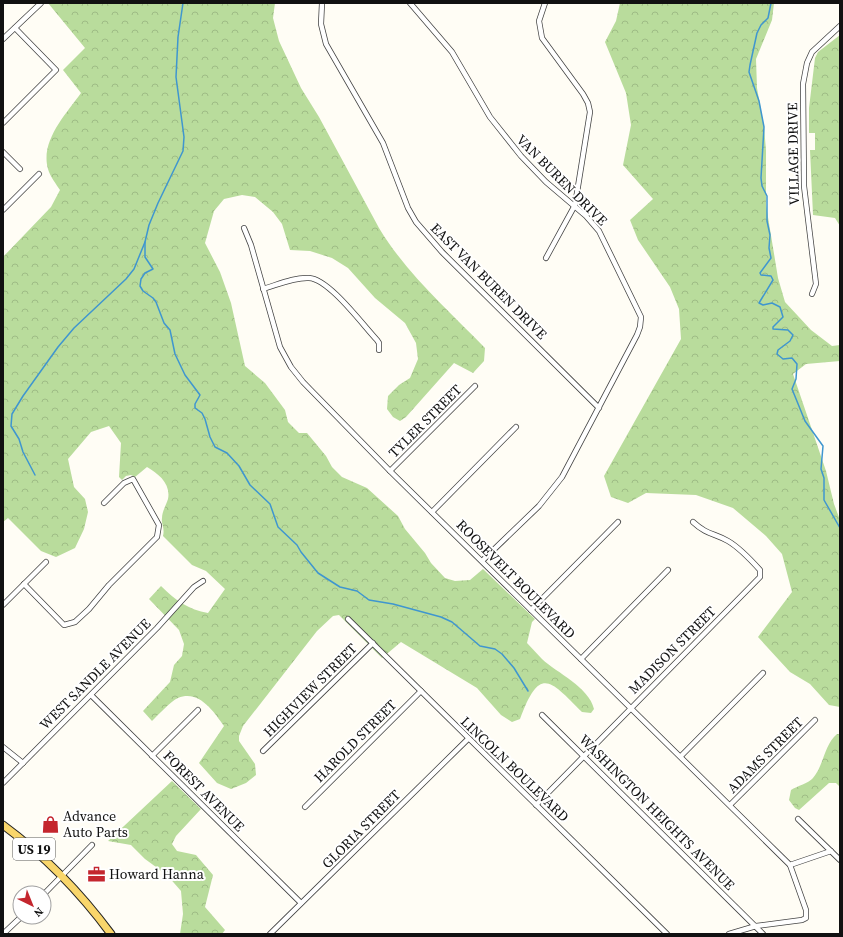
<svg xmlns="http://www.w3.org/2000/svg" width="843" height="937" font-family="'Source Serif 4',serif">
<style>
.forest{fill:url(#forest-crowns)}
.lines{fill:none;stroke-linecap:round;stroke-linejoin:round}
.stream{stroke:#3f96cf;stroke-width:1.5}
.minor-casing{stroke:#444;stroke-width:6}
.primary-casing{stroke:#222;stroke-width:9}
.minor{stroke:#fff;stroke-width:4.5}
.primary{stroke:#f9d66b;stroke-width:7}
.labels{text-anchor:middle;stroke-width:4;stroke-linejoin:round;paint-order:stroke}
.shield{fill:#fff;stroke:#585858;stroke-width:1}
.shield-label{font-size:13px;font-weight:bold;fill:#111}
.street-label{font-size:14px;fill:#111;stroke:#fff}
.poi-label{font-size:14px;fill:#111;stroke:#fff;text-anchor:start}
</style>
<defs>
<pattern id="forest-crowns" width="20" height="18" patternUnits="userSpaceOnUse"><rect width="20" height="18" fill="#b9dc9c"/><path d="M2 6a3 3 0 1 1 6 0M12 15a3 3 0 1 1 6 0" fill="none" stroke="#9ebc85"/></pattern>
</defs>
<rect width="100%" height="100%" fill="#fffdf5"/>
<!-- forest -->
<g class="forest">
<path d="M48 3H275L273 18 279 41 301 88 319 117 379 228C406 273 448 310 485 348L484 361 473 373 454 363 406 417 400 421 393 417 387 409 388 396 399 385 410 378 418 359 416 343 405 323 375 298 348 268 332 258 310 251 290 250 282 224 273 212 255 197 242 195 224 199 214 211 205 243 220 272 231 303 245 366 265 383 285 410 288 422 299 433H307L326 456 332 467 342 477 367 488 398 516 405 529 425 553 431 563 445 578 455 581 470 580 483 569 535 619 532 622 527 643C532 648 537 654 542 659 557 673 589 687 594 709L591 713 582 712C550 680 540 665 520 719L512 722 501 715 477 688 401 642 382 658 339 615 333 616 317 631 243 726 239 736V741L255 764 256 775 246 783 231 789 217 783 199 763 224 726C214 712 199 689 178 698 171 701 158 715 152 721L143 711 170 682 174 665 182 656 184 644 179 630 149 599 161 586C175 600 189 610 208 613L225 589 206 571 192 565 163 536C165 528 161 524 162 518 162 512 166 505 168 499 171 484 159 474 147 467L135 477 131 475 126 476 122 480 119 477 121 443 109 426 91 432 68 459 74 487 85 499 88 512 84 529 75 548 56 557 41 551 8 518 3 522V257L51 207 60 190C56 184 50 176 48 169 40 141 66 114 81 93L63 70 85 48Z"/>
<path d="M620 3H774L772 20 756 59 757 88 764 127 766 150V205L778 278 785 302 811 330 832 346 840 345V361L806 364 793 374 826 471 834 504 840 520V707L829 705 810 684 790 672 758 637 792 592 782 554 766 536 733 508 696 495 646 493 628 503 611 497 604 476 681 339 679 309 670 287 638 240 630 220 653 199 623 165 631 125 626 93 605 42 616 21Z"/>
<path d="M840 35V226L835 218 813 215 810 150H815V133H809V108L815 58 818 52Z"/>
<path d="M837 734H840V787L836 783H829L799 810 795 808 789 800 791 790C797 786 809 783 813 778 824 765 824 745 837 734Z"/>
<path d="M172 781 201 809 176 836 172 844 177 851 196 855 213 875 205 907 225 930 222 934H180L183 914 181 891 167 875 145 859 131 845 108 841Z"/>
</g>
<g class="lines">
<!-- stream -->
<g class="stream">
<path d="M183 3 178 37 176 77 184 137 183 151 158 203 149 225 145 242V257L153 269 145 273 141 279 140 286 143 291 153 298 156 302 164 323 170 330 175 354 185 375 200 395 195 404V408L202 413 205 419 210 437 215 447 227 453 239 466 250 485 270 504 278 527 297 545 301 552 318 573 340 587 357 591 369 600 393 604 441 617 452 622 480 646 495 649 502 654 514 668 528 691"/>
<path d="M771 3 768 18 761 25 757 33 750 65 749 72 759 101 764 127 761 178 762 186 767 196V221L770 235 769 248 771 258 760 273 761 275 771 276 773 280 759 303 763 305 772 303 780 307 783 317 773 327V329L788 330 793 335 790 341 778 350 777 354 783 359 792 358 797 364 796 379 792 389 805 421 823 446 821 469 824 478V500L840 528"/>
<path d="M35 475 23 452 19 439 11 426 12 414 23 396 58 347 74 328 126 279 134 269 145 242"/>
</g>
<defs>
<g id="minor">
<path d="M322 3 321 24 326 44 383 143 408 208 416 222 442 252 599 408"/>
<path d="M410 3 452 52 490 117 521 156 546 182 586 216 599 231 641 317 640 327 637 335 562 477 539 506 482 561"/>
<path d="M545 3 539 21 542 38 583 94 588 103 590 112 575 205 546 258"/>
<path d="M3 39 41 3"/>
<path d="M3 123 56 70 15 28"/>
<path d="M3 152 20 169"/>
<path d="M3 210 39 174"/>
<path d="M244 228 251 245 280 347 291 367 303 382 390 471 790 865 806 910V918L802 920 756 926 729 934"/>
<path d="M263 289C277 285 294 277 309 278 329 279 362 324 377 340L379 343V350"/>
<path d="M812 294 816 284 804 186 803 84 807 63 812 52 840 26"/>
<path d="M390 471 475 386"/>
<path d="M432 512 516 427"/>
<path d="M24 584 64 625 75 622 89 609 109 585 157 537 159 525 133 479 124 483 104 503"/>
<path d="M3 605 46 562"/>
<path d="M531 610 618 522"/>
<path d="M348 619 667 934"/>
<path d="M581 659 668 570"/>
<path d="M91 695 301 903"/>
<path d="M542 715 763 934"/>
<path d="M3 747 23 763"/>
<path d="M263 751 373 643"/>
<path d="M152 756 198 710"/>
<path d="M681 756 763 673"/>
<path d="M3 783 157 628 194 587 203 581"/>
<path d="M536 805 760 577V570C751 560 740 548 728 541 714 533 707 535 693 522"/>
<path d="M730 805 815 720"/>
<path d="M305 807 421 691"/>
<path d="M798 819 840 860"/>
<path d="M790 865 831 851"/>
<path d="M44 894 92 845"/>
<path d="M3 934 21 917"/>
<path d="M270 934 468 739"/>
</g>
<path id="primary" d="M3 825C45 856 80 892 111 934"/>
</defs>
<!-- minor casing -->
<use href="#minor" class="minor-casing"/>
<!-- primary casing -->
<use href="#primary" class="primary-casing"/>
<!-- minor -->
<use href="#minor" class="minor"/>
<!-- primary -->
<use href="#primary" class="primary"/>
</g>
<!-- icons -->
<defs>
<symbol id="shop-bare" viewBox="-9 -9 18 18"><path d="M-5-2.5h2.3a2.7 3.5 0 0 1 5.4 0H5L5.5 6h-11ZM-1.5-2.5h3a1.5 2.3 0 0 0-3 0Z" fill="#c4262e" stroke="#fff" stroke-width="2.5" paint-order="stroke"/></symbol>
<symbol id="office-bare" viewBox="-9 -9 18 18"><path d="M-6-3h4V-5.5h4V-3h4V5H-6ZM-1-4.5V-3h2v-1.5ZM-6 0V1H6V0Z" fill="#c4262e" stroke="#fff" stroke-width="2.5" paint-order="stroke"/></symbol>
</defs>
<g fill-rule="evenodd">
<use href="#shop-bare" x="38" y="812" width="25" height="25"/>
<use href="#office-bare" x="84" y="862" width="25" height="25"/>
</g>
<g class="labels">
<!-- shield labels -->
<rect class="shield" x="13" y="838" width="42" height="22" rx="3"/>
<g class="shield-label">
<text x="34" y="854">US 19</text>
</g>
<!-- street labels -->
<g class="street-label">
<text transform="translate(793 154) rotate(-91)" y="5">VILLAGE DRIVE</text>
<text transform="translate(562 180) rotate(45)" y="5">VAN BUREN DRIVE</text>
<text transform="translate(489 281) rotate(45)" y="5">EAST VAN BUREN DRIVE</text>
<text transform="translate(425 421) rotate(-45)" y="5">TYLER STREET</text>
<text transform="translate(516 579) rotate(45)" y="5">ROOSEVELT BOULEVARD</text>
<text transform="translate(672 650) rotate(-45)" y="5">MADISON STREET</text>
<text transform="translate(95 674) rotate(-45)" y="5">WEST SANDLE AVENUE</text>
<text transform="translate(310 690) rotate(-45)" y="5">HIGHVIEW STREET</text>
<text transform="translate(355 741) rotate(-45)" y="5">HAROLD STREET</text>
<text transform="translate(765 755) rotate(-45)" y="5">ADAMS STREET</text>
<text transform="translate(515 769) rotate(44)" y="5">LINCOLN BOULEVARD</text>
<text transform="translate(204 791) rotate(45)" y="5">FOREST AVENUE</text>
<text transform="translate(657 812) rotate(45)" y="5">WASHINGTON HEIGHTS AVENUE</text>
<text transform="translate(361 829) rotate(-45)" y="5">GLORIA STREET</text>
</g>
<!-- poi labels -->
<g class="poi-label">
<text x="63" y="821">Advance<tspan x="63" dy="16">Auto Parts</tspan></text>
<text x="109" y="879">Howard Hanna</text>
</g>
</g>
<!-- border -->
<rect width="843" height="937" fill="none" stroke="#111111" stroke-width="8"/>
<!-- north arrow -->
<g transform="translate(32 905) rotate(137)"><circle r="19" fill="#ffffff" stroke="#a0a0a0"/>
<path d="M0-3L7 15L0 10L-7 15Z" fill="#c4262e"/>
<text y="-6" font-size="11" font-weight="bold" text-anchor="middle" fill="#111111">N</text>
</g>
</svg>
